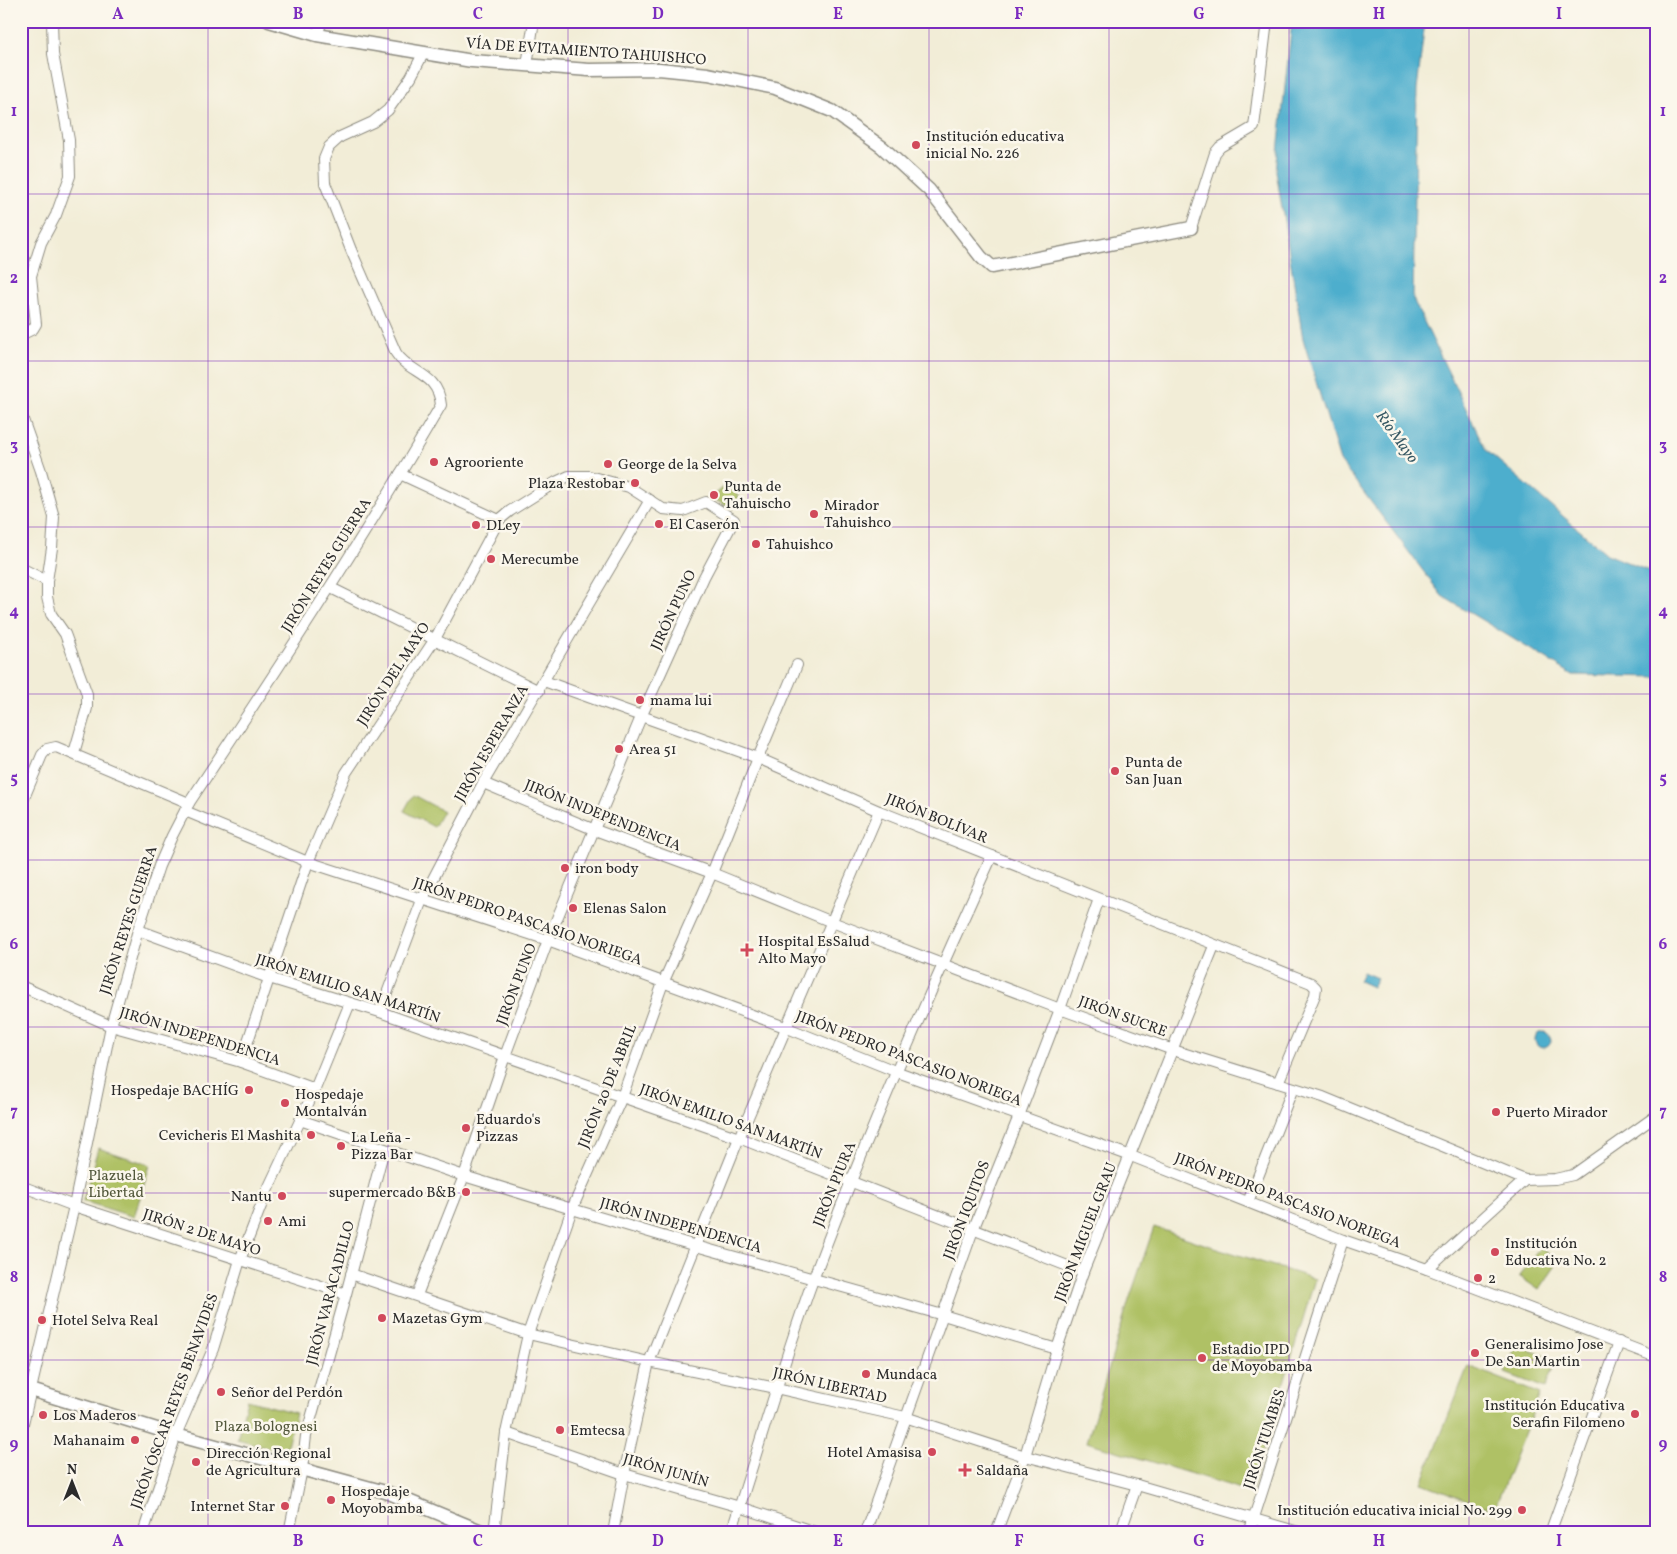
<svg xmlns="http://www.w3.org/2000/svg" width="1677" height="1554" font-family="Vollkorn,serif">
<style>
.green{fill:#afc165;stroke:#6d7648}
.water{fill:#4eaecd;stroke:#3c6c7c}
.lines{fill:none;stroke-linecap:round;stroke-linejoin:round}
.minor-casing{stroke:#8e8c81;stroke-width:12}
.major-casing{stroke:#8e8c81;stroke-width:15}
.minor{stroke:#fff;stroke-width:10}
.major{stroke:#fff;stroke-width:12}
.grid{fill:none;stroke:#7b2cbf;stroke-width:1;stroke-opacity:0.55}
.poi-dot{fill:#d1495b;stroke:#fbf7ec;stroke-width:2}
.labels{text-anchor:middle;stroke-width:5;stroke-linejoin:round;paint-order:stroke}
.street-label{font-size:15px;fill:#2b2b2b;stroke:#fbf7ec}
.poi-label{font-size:15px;fill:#2b2b2b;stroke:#fbf7ec;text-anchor:start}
.park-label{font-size:15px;fill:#53583c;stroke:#fbf7ec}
.water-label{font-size:16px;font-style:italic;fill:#375964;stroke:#fbf7ec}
.neatline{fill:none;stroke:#7b2cbf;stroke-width:2}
.grid-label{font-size:16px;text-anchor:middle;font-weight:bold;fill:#7b2cbf}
</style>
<rect width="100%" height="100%" fill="#fbf7ec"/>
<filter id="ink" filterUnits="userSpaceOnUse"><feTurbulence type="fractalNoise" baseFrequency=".02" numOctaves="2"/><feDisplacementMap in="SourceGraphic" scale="10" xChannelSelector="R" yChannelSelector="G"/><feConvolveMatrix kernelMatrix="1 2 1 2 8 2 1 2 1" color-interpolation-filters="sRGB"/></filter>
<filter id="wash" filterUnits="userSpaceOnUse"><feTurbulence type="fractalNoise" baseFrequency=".0096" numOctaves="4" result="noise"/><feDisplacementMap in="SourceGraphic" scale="20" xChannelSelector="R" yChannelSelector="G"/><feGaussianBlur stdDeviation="1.12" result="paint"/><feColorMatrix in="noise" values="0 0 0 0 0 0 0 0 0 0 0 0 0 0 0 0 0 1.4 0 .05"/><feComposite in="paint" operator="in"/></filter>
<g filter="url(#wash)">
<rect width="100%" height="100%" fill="#f2edd7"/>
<!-- green -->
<g class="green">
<path d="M724 487 737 493 739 497 733 509 711 498Z"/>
<path d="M413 795 443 811 434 827 404 811Z"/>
<path d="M98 1148 150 1165 134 1217 83 1201Z"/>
<path d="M1154 1227 1204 1244 1315 1279 1251 1492 1087 1442 1129 1300Z"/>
<path d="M1540 1248 1559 1261 1539 1290 1519 1276Z"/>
<path d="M1516 1345 1556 1360 1545 1388 1505 1373Z"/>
<path d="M1468 1366 1540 1394 1494 1510 1422 1483Z"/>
<path d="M247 1400 296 1413 285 1452 237 1439Z"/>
</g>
<!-- water -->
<g class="water">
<path d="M1292 21H1425L1417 89 1413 299 1486 450 1607 554 1656 574V677L1573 675 1442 596 1340 461 1303 339 1276 171Z"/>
<path d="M1363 972 1377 978 1372 987 1359 981Z"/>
<circle cx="1543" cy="1040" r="8"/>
</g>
</g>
<g filter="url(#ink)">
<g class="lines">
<defs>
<g id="minor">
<path d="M317 35 322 21"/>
<path d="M527 65 534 21"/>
<path d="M1191 228 1215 153 1220 147 1254 127 1267 21"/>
<path d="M21 335 33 329 36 324 31 276 41 243 56 215 70 176 69 140 53 54 52 21"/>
<path d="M21 414 41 471 54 517 52 548 47 581V597L51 614 65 634 87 694V708L74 753"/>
<path d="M400 474 499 520"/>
<path d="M21 568 47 581"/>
<path d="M331 588 539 691"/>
<path d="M544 681 758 758 879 811 1311 983 1316 988 1315 995 1278 1083"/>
<path d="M483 783 595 830 712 873 832 922 1060 1009 1173 1050 1323 1097 1525 1180 1555 1179 1573 1175 1656 1116"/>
<path d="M21 805 42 755 47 749 56 747 189 803"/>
<path d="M185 811 308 862 548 940 785 1027 895 1071 1131 1156 1343 1240 1427 1269 1656 1357"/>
<path d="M138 930 269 978 380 1012 739 1138 1083 1272"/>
<path d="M21 986 111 1026 241 1062 315 1089"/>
<path d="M380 1012 422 900 483 783 650 500"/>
<path d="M241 1062 308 862 346 773 435 639 499 520 510 511 556 482 569 476H589L629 487 663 509 683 511 706 502 734 520"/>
<path d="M300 1120 464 1176 572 1209 696 1246 943 1315 1057 1349"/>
<path d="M21 1186 74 1206 346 1294"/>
<path d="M1248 1202 1293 1088"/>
<path d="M1427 1269 1525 1180"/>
<path d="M351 1274 528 1334 649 1362 776 1388 905 1417 1025 1456 1137 1485 1302 1533"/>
<path d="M417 1295 464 1176 505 1056 548 940 641 717 704 577 731 526"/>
<path d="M21 1432 74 1206 111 1026 138 930 159 866 172 836 189 803C276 672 362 541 441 405 438 372 409 374 396 353L351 250 325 183 324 159 329 147 340 137 373 122 388 110 411 77 423 54"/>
<path d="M506 1433 624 1474 740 1507 818 1533"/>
<path d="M143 1533 176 1435 213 1349 240 1260 266 1193 315 1089 350 1003"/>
<path d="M289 1533 302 1469 306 1436 346 1294 384 1149"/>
<path d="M494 1533 506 1433 528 1334 572 1209 622 1097 663 983 712 873 758 758 797 665"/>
<path d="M613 1533 624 1474 649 1362 739 1138 879 811"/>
<path d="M731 1533C759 1448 783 1361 814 1277 867 1135 928 995 992 856"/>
<path d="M865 1533 973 1230 1019 1116 1060 1009 1099 899"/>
<path d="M996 1533 1025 1456 1057 1349 1083 1272 1214 946"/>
<path d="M1120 1533 1137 1485"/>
<path d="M1249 1533 1343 1240"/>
<path d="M1550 1533 1619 1342"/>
</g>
<g id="major">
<path d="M269 21 317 35 472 61 589 70 659 69 708 74 775 88 832 111 882 147 929 190 981 257 992 267 1191 228"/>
<path d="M21 1387 176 1435 389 1493 486 1533"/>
</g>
</defs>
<!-- minor casing -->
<use href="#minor" class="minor-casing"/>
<!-- major casing -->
<use href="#major" class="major-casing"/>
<!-- minor -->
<use href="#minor" class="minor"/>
<!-- major -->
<use href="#major" class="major"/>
</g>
</g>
<!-- grid -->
<path class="grid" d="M208 21V1533M388 21V1533M568 21V1533M748 21V1533M929 21V1533M1109 21V1533M1289 21V1533M1469 21V1533M21 194H1656M21 361H1656M21 527H1656M21 694H1656M21 860H1656M21 1027H1656M21 1193H1656M21 1360H1656"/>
<!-- markers -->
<g class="poi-dot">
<circle cx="916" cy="145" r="5"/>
<circle cx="434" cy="462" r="5"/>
<circle cx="608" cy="464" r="5"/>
<circle cx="635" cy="483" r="5"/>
<circle cx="714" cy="495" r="5"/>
<circle cx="814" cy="514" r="5"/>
<circle cx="659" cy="524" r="5"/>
<circle cx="476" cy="525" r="5"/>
<circle cx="756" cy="544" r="5"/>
<circle cx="491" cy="559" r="5"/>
<circle cx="640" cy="700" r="5"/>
<circle cx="619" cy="749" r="5"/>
<circle cx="1115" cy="771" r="5"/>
<circle cx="565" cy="868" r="5"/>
<circle cx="573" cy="908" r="5"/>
<path d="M744.5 942.5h5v5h5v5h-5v5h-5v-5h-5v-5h5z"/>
<circle cx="249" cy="1090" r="5"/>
<circle cx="285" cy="1103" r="5"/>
<circle cx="1496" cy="1112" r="5"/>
<circle cx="466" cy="1128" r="5"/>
<circle cx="311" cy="1135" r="5"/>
<circle cx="341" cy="1146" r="5"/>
<circle cx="466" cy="1192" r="5"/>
<circle cx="282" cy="1196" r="5"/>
<circle cx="268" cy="1221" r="5"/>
<circle cx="1495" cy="1252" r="5"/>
<circle cx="1478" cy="1278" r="5"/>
<circle cx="382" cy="1318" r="5"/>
<circle cx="42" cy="1320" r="5"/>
<circle cx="1475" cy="1353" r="5"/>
<circle cx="1202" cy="1358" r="5"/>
<circle cx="866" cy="1374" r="5"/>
<circle cx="221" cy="1392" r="5"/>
<circle cx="1635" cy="1414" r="5"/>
<circle cx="43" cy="1415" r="5"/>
<circle cx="560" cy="1430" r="5"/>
<circle cx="135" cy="1440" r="5"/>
<circle cx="932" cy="1452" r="5"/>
<circle cx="196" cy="1462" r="5"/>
<path d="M962.5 1462.5h5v5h5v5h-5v5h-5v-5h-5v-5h5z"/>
<circle cx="331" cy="1500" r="5"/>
<circle cx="285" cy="1506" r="5"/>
<circle cx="1522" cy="1510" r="5"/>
</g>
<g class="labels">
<!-- street labels -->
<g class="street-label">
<text transform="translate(586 51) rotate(4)" y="5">VÍA DE EVITAMIENTO TAHUISHCO</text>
<text transform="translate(326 565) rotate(-58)" y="5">JIRÓN REYES GUERRA</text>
<text transform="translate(673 610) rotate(-65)" y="5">JIRÓN PUNO</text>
<text transform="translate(393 674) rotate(-57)" y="5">JIRÓN DEL MAYO</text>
<text transform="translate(491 743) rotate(-60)" y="5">JIRÓN ESPERANZA</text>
<text transform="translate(603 815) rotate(22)" y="5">JIRÓN INDEPENDENCIA</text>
<text transform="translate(937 818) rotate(22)" y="5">JIRÓN BOLÍVAR</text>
<text transform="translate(128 920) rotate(-72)" y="5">JIRÓN REYES GUERRA</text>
<text transform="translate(528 921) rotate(19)" y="5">JIRÓN PEDRO PASCASIO NORIEGA</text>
<text transform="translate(516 984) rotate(-69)" y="5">JIRÓN PUNO</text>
<text transform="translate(348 988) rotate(18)" y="5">JIRÓN EMILIO SAN MARTÍN</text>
<text transform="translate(1123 1016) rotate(20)" y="5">JIRÓN SUCRE</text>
<text transform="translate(200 1036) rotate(17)" y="5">JIRÓN INDEPENDENCIA</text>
<text transform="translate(909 1058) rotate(21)" y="5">JIRÓN PEDRO PASCASIO NORIEGA</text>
<text transform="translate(607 1086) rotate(-68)" y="5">JIRÓN 20 DE ABRIL</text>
<text transform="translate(731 1121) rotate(20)" y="5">JIRÓN EMILIO SAN MARTÍN</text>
<text transform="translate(834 1184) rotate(-68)" y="5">JIRÓN PIURA</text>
<text transform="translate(1288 1200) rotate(21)" y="5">JIRÓN PEDRO PASCASIO NORIEGA</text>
<text transform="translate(966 1210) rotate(-69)" y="5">JIRÓN IQUITOS</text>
<text transform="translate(681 1225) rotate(16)" y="5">JIRÓN INDEPENDENCIA</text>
<text transform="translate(202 1232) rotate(18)" y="5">JIRÓN 2 DE MAYO</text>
<text transform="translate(1085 1232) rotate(-69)" y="5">JIRÓN MIGUEL GRAU</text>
<text transform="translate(330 1293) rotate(-75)" y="5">JIRÓN VARACADILLO</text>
<text transform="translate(830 1385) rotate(13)" y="5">JIRÓN LIBERTAD</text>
<text transform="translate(174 1401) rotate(-70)" y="5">JIRÓN ÓSCAR REYES BENAVIDES</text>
<text transform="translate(1264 1439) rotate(-72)" y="5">JIRÓN TUMBES</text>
<text transform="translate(666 1470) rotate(16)" y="5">JIRÓN JUNÍN</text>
</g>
<!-- poi labels -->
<g class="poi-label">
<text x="926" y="141">Institución educativa<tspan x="926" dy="17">inicial No. 226</tspan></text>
<text x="444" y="467">Agrooriente</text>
<text x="618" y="469">George de la Selva</text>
<text x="625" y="488" text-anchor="end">Plaza Restobar</text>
<text x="724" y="491">Punta de<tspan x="724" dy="17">Tahuischo</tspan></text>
<text x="824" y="510">Mirador<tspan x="824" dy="17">Tahuishco</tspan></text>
<text x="669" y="529">El Caserón</text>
<text x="486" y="530">DLey</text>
<text x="766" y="549">Tahuishco</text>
<text x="501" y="564">Merecumbe</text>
<text x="650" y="705">mama lui</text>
<text x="629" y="754">Area 51</text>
<text x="1125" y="767">Punta de<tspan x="1125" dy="17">San Juan</tspan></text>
<text x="575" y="873">iron body</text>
<text x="583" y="913">Elenas Salon</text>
<text x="758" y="946">Hospital EsSalud<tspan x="758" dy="17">Alto Mayo</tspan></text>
<text x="239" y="1095" text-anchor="end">Hospedaje BACHÍG</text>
<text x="295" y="1099">Hospedaje<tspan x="295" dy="17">Montalván</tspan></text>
<text x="1506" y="1117">Puerto Mirador</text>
<text x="476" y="1124">Eduardo's<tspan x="476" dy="17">Pizzas</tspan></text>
<text x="301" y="1140" text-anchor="end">Cevicheris El Mashita</text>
<text x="351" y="1142">La Leña -<tspan x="351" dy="17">Pizza Bar</tspan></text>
<text x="456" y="1197" text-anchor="end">supermercado B&amp;B</text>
<text x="272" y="1201" text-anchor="end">Nantu</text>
<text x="278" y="1226">Ami</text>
<text x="1505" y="1248">Institución<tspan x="1505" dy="17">Educativa No. 2</tspan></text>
<text x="1488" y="1283">2</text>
<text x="392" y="1323">Mazetas Gym</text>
<text x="52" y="1325">Hotel Selva Real</text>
<text x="1485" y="1349">Generalisimo Jose<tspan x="1485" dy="17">De San Martin</tspan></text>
<text x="1212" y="1354">Estadio IPD<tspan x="1212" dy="17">de Moyobamba</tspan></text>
<text x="876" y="1379">Mundaca</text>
<text x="231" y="1397">Señor del Perdón</text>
<text x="1625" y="1410" text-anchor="end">Institución Educativa<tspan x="1625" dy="17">Serafin Filomeno</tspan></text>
<text x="53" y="1420">Los Maderos</text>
<text x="570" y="1435">Emtecsa</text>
<text x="125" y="1445" text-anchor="end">Mahanaim</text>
<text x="922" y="1457" text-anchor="end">Hotel Amasisa</text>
<text x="206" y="1458">Dirección Regional<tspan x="206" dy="17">de Agricultura</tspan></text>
<text x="976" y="1475">Saldaña</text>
<text x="341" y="1496">Hospedaje<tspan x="341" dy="17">Moyobamba</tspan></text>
<text x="275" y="1511" text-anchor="end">Internet Star</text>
<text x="1512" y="1515" text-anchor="end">Institución educativa inicial No. 299</text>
</g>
<!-- park labels -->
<g class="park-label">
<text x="116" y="1180">Plazuela<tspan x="116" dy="17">Libertad</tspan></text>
<text x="266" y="1431">Plaza Bolognesi</text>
</g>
<!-- water labels -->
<g class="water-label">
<text transform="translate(1398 436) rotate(54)" y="6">Río Mayo</text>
</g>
</g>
<!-- margin -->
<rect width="1677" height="1554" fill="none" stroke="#fbf7ec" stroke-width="55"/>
<!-- north arrow -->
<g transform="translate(72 1482)" stroke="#fbf7ec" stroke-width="4" paint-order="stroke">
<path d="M0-4L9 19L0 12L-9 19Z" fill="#2b2b2b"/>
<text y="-8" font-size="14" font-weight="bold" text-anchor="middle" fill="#2b2b2b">N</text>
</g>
<rect x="28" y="28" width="1622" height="1498" class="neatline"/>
<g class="grid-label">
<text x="118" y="19">A</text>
<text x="298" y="19">B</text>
<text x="478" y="19">C</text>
<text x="658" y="19">D</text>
<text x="838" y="19">E</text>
<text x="1019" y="19">F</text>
<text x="1199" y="19">G</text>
<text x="1379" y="19">H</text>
<text x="1559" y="19">I</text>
<text x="14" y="116">1</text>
<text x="1663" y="116">1</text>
<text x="14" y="283">2</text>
<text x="1663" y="283">2</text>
<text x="14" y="450">3</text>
<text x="1663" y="450">3</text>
<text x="14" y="616">4</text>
<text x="1663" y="616">4</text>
<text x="14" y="783">5</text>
<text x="1663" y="783">5</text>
<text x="14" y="949">6</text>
<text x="1663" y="949">6</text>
<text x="14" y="1116">7</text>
<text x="1663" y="1116">7</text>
<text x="14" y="1282">8</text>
<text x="1663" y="1282">8</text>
<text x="14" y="1449">9</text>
<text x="1663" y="1449">9</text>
<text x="118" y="1546">A</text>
<text x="298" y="1546">B</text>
<text x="478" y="1546">C</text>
<text x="658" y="1546">D</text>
<text x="838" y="1546">E</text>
<text x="1019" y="1546">F</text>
<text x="1199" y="1546">G</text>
<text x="1379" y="1546">H</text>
<text x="1559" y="1546">I</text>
</g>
</svg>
